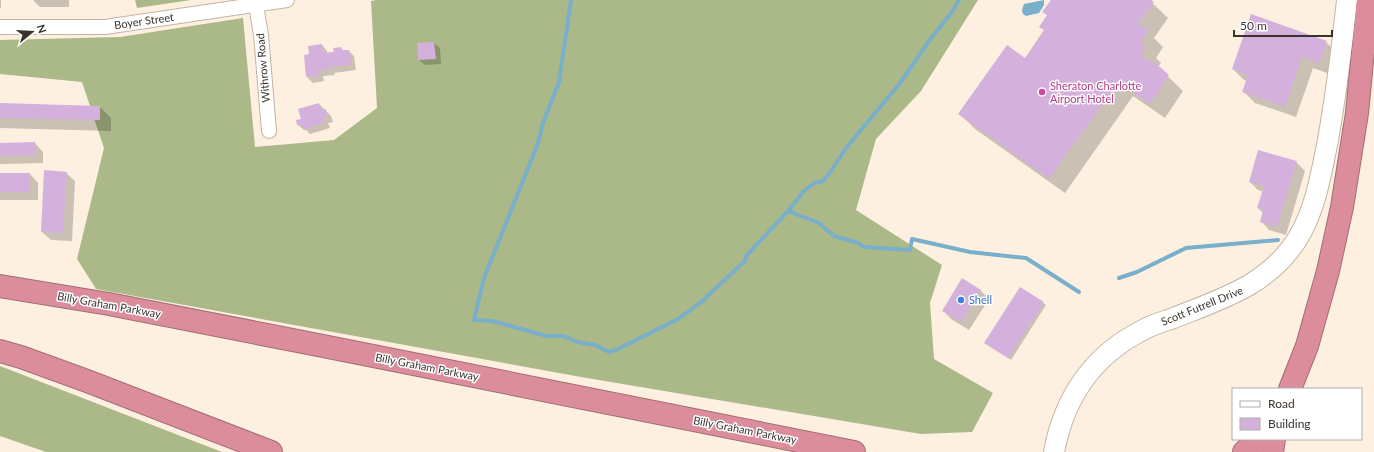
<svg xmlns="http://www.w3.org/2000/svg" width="1374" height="452" font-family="Lato,sans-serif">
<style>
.forest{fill:#aab987}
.water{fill:#79afcb}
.shadow{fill:#0003}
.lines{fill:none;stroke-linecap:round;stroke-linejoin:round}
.stream{stroke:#79afcb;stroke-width:4}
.building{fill:#d4b1dc}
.street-casing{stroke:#c3b4a2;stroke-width:16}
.secondary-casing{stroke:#c3b4a2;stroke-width:22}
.highway-casing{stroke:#a26e74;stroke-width:24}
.street{stroke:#fff;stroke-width:14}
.secondary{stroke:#fff;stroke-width:20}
.highway{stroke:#db8d9b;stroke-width:22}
.hotel-dot{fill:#d1479c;stroke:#fff;stroke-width:1.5}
.shop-dot{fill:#3f7fe0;stroke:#fff;stroke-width:1.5}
.labels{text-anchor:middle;stroke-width:3;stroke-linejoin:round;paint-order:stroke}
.street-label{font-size:11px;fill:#39332c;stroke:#fff}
.hotel-label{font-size:11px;fill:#b23c85;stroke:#fff;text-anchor:start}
.shop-label{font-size:11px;fill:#366cbe;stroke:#fff;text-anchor:start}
</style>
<rect width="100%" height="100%" fill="#fdf0e1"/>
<!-- forest -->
<g class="forest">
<path d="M135 0H191L137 8Z"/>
<path d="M376 0H978L921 91 876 139 856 210 942 265 930 303 934 359 993 393 972 432 921 434 581 377 96 289 77 259 104 148 82 82 0 74V40L120 37 243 18 255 147 334 140 377 108 371 1Z"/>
<path d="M0 366 222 452H46L0 436Z"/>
</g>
<!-- water -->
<path class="water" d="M1044 0V5L1039 13 1026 16 1023 14 1022 10 1024 4Z"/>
<!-- shadow -->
<g class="shadow">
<rect x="0" y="0" width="1" height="8"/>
<path d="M33 0H69V7H40Z"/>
<path d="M1052 0H1149L1168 18 1154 38 1163 47 1156 58 1161 63 1158 67 1183 91 1165 118 1133 96 1065 193 975 129 960 114 1025 59 1045 31 1041 27 1048 16 1044 12Z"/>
<path d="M1326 42 1337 53 1330 74 1313 68 1296 117 1255 103 1244 92 1247 81 1244 80 1233 69Z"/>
<path d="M434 43 440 48 441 64 425 65 419 60Z"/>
<path d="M322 45 327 51V53L335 52 341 48 344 51H349L354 56 356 70 334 73 335 75 323 76 324 81 313 83 307 77 310 55Z"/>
<path d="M0 104 100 107 111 118V131L0 128Z"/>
<path d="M319 104 331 116 333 122 328 123 330 128 310 134 306 130H304L298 125 302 119Z"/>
<path d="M35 143 43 152V163L0 164V144Z"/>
<path d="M1296 162 1305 171 1286 235 1269 230 1261 221 1263 213 1258 208 1264 192 1258 190 1250 182Z"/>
<path d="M66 173 75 181 72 241 51 240 42 232Z"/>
<path d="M0 174H30L38 183V200H0Z"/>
<path d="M980 290 989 299 969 330 951 319 943 310Z"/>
<path d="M1043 303 1046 305 1011 360 985 343Z"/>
</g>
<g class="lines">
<!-- stream -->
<g class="stream">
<path d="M571 0 559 82 543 123 537 146 484 278 474 320 492 321 547 336H564L577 342 595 345 609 352 616 350 678 319 700 303 745 261 746 256 788 211 804 191 814 183 823 181 831 171 846 148 900 83 929 41 952 12 959 0"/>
<path d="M788 211 819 223 834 236 858 243 864 247 910 250 912 239 970 252 1026 258 1079 292"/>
<path d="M1119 278 1137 272 1186 248 1278 240"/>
</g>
</g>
<!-- building -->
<g class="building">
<path d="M1051 0H1151L1154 2 1138 23 1149 31 1140 43 1146 47 1140 55 1160 67 1169 75 1150 104 1118 82 1049 179 958 114 1007 45 1025 58 1044 30 1039 27 1047 15 1042 12Z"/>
<path d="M1251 14 1327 41 1319 63 1302 57 1285 107 1242 92 1248 75 1232 69Z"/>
<path d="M434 42 436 59 418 60 417 43Z"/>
<path d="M322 44 323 53 334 52 333 48 341 47 342 50H349L351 65 329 67 330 69 318 70 319 76 306 77 304 55 309 54 308 46Z"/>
<path d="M0 103 100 106V120L0 118Z"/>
<path d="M319 103 321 110 326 109 327 116 323 117 325 123 303 129 302 124 297 125 296 120 301 119 298 109Z"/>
<path d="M35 142V155L0 156V143Z"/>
<path d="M1258 150 1297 161 1277 227 1260 222 1263 210 1257 208 1264 186 1249 182Z"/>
<path d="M44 170 67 172 63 233 41 232Z"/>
<rect x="0" y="173" width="30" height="19"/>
<path d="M962 278 981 290 961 322 942 311Z"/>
<path d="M1020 287 1044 302 1008 358 984 343Z"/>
</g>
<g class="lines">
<defs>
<g id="street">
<path d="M256 5 261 35 269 131"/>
<path d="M0 27H105L287 0"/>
</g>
<path id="secondary" d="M1054 452C1064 398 1093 355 1143 330 1151 325 1162 322 1171 319 1221 299 1268 286 1298 238 1316 208 1321 174 1328 140 1336 94 1342 47 1347 0"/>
<g id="highway">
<path d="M0 286 109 304 318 345 854 452"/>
<path d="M0 351 21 357 87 381 271 452"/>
<path d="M1290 389 1307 346 1328 271 1342 207 1357 113 1368 0"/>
<path d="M1244 452 1258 439"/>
<path d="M1272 452 1274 439"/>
</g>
</defs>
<!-- street casing -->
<use href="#street" class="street-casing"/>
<!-- secondary casing -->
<use href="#secondary" class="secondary-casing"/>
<!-- highway casing -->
<use href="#highway" class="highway-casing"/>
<!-- street -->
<use href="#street" class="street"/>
<!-- secondary -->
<use href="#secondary" class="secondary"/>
<!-- highway -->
<use href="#highway" class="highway"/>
</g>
<!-- markers -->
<circle class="hotel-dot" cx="1042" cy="92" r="4"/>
<circle class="shop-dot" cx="961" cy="300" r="4"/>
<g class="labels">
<!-- street labels -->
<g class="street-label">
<text transform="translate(144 21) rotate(-8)" y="4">Boyer Street</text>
<text transform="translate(263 68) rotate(-95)" y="4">Withrow Road</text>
<text transform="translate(109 305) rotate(10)" y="4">Billy Graham Parkway</text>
<text transform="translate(1202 306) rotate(-22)" y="4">Scott Futrell Drive</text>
<text transform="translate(427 367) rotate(11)" y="4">Billy Graham Parkway</text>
<text transform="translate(745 430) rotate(11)" y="4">Billy Graham Parkway</text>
</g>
<!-- hotel labels -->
<g class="hotel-label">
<text x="1050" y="90">Sheraton Charlotte<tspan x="1050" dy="13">Airport Hotel</tspan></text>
</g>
<!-- shop labels -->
<g class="shop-label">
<text x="969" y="304">Shell</text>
</g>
</g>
<!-- legend -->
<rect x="1232" y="388" width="130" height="52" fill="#ffffff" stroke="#b0adab"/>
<rect x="1240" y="401" width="20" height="6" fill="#ffffff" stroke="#b0adab"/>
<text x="1268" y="408" font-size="12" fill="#39332c">Road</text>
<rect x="1240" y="418" width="20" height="12" fill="#d4b1dc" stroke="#b0adab"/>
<text x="1268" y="428" font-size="12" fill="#39332c">Building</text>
<!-- north arrow -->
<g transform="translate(32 32) rotate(72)" stroke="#ffffff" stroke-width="3" paint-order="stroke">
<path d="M0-3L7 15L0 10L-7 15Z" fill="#39332c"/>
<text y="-6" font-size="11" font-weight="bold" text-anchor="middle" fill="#39332c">N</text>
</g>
<!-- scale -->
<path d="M1234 30v6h98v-6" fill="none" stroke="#39332c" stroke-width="2"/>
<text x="1240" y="30" font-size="12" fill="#39332c" stroke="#ffffff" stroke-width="3" paint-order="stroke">50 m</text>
</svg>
